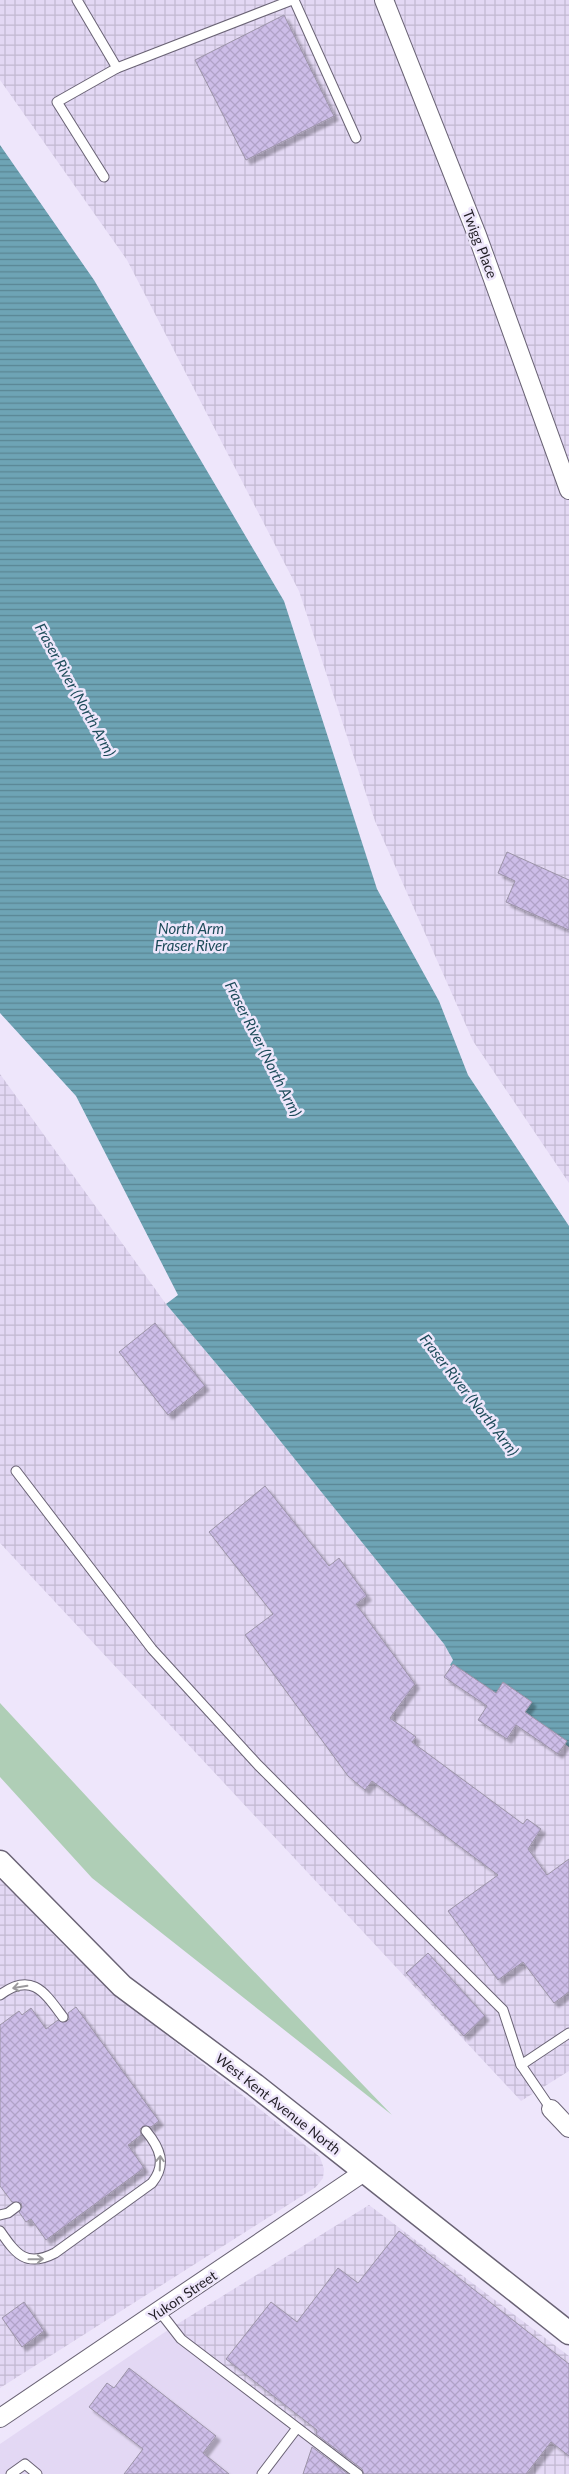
<svg xmlns="http://www.w3.org/2000/svg" width="569" height="2474" font-family="Lato,sans-serif">
<style>
.built{fill:#e3d8f4}
.industrial{fill:url(#industrial-grid)}
.grass{fill:#afceb6}
.water{fill:url(#water-rules)}
.building{fill:url(#building-cross-hatch);stroke:#9c94a8;filter:url(#shadow)}
.lines{fill:none;stroke-linecap:round;stroke-linejoin:round}
.service-casing{stroke:#6a6375;stroke-width:11}
.minor-casing{stroke:#6a6375;stroke-width:20}
.tertiary-casing{stroke:#6a6375;stroke-width:25}
.service{stroke:#fff;stroke-width:9}
.minor{stroke:#fff;stroke-width:18}
.tertiary{stroke:#fff;stroke-width:22}
.oneway{stroke:#9b9a9d}
.labels{text-anchor:middle;stroke-width:5;stroke-linejoin:round;paint-order:stroke}
.street-label{font-size:14px;fill:#211e25;stroke:#eee6fb}
.water-label{font-size:15px;font-style:italic;fill:#1d4c5a;stroke:#eee6fb}
</style>
<defs>
<pattern id="industrial-grid" width="8" height="8" patternUnits="userSpaceOnUse" patternTransform="scale(1.25)"><rect width="8" height="8" fill="#e3d8f4"/><path d="M0 4h8M4 0v8" fill="none" stroke="#c2b9d1"/></pattern>
<pattern id="water-rules" width="6" height="5" patternUnits="userSpaceOnUse" patternTransform="scale(1.25)"><rect width="6" height="5" fill="#6ea4b5"/><path d="M0 2.5h6" fill="none" stroke="#5a8593"/></pattern>
<pattern id="building-cross-hatch" width="8" height="8" patternUnits="userSpaceOnUse" patternTransform="scale(1.25)"><rect width="8" height="8" fill="#cdbde8"/><path d="M0 0l8 8M0 8l8-8" fill="none" stroke="#b0a2c7"/></pattern>
<filter id="shadow"><feDropShadow dx="4.5" dy="4.5" stdDeviation="1" flood-color="#0004"/></filter>
</defs>
<rect width="100%" height="100%" fill="#eee6fb"/>
<!-- built -->
<path class="built" d="M171 2328 358 2474H0V2444Z"/>
<!-- industrial -->
<g class="industrial">
<path d="M0 0H569V1183L473 1041 375 821 299 591 127 260 0 80Z"/>
<path d="M0 1074 166 1304 252 1406 444 1644 453 1660 450 1665 569 1747V2071L521 2101 0 1543Z"/>
<path d="M0 1878 69 1951 115 1994 320 2157 324 2169 323 2178 316 2187 0 2388Z"/>
<path d="M369 2205 569 2356V2474H358L171 2328Z"/>
</g>
<!-- grass -->
<path class="grass" d="M0 1703 113 1825 392 2115 92 1878 0 1777Z"/>
<!-- water -->
<path class="water" d="M0 145 94 280 284 601 377 889 439 1001 468 1075 569 1226V1747L450 1665 453 1660 444 1644 252 1406 166 1304 178 1295 76 1096 0 1013Z"/>
<!-- building -->
<g class="building">
<path d="M284 15 334 116 246 160 195 60Z"/>
<path d="M507 852 569 880V930L506 902 515 881 498 873Z"/>
<path d="M155 1323 205 1386 168 1415 119 1352Z"/>
<path d="M265 1486 329 1566 339 1558 367 1596 356 1604 415 1684 390 1718 416 1737 412 1742 523 1824 527 1819 541 1829 528 1849 547 1875 569 1859V1992L554 2003 523 1962 498 1980 448 1911 498 1875 372 1781 365 1790 348 1776 245 1635 273 1614 209 1532Z"/>
<path d="M453 1664 496 1693 503 1682 532 1702 525 1712 567 1741 558 1754 516 1725 507 1739 478 1720 487 1706 444 1677Z"/>
<path d="M428 1953 485 2016 464 2036 406 1973Z"/>
<path d="M76 2007 159 2121 151 2127 143 2126 140 2129 141 2135 128 2145 144 2168 46 2240 31 2219 26 2222 19 2212 22 2207 21 2203 12 2202 0 2186V2025L19 2011 22 2015 31 2008 46 2029 58 2020 66 2022 69 2019 68 2013Z"/>
<path d="M399 2231 569 2364V2456L551 2442 526 2474H364L362 2469 316 2434 317 2430 226 2359 271 2302 297 2322 338 2268 358 2283Z"/>
<path d="M24 2302 44 2331 22 2347 2 2318Z"/>
<path d="M129 2368 216 2436 203 2453 229 2474H124L143 2449 89 2407 107 2383 114 2388Z"/>
<path d="M312 2447 348 2474H303Z"/>
</g>
<g class="lines">
<defs>
<g id="service">
<path d="M77 0 117 68 57 102 104 177"/>
<path d="M294 0 356 138"/>
<path d="M117 68 292 0"/>
<path d="M16 1471 152 1649 258 1765 503 2010 521 2065 551 2109"/>
<path d="M0 1995C32 1971 45 1993 63 2017"/>
<path d="M521 2065 569 2033"/>
<path d="M0 2215 8 2213 16 2207"/>
<path d="M0 2231C16 2254 26 2268 55 2253L152 2183C167 2164 160 2148 146 2131"/>
<path d="M160 2312 181 2339 358 2474"/>
<path d="M11 2474 25 2464 37 2474"/>
<path d="M262 2474 297 2428"/>
</g>
<g id="minor">
<path d="M384 0 477 235 569 490"/>
<path d="M551 2109 569 2128"/>
<path d="M0 2418 364 2172"/>
</g>
<path id="tertiary" d="M0 1862 122 1986 255 2085 569 2333"/>
</defs>
<!-- service casing -->
<use href="#service" class="service-casing"/>
<!-- minor casing -->
<use href="#minor" class="minor-casing"/>
<!-- tertiary casing -->
<use href="#tertiary" class="tertiary-casing"/>
<!-- service -->
<use href="#service" class="service"/>
<!-- minor -->
<use href="#minor" class="minor"/>
<!-- tertiary -->
<use href="#tertiary" class="tertiary"/>
</g>
<!-- one-way arrows -->
<defs><path id="oneway-shaft" d="M-6 0H5M1.5-3L5.5 0L1.5 3" fill="none" stroke-width="1.6" stroke-linecap="round" stroke-linejoin="round" transform="scale(1.25)"/></defs>
<g class="oneway">
<use href="#oneway-shaft" transform="translate(20 1987) rotate(171)"/>
<use href="#oneway-shaft" transform="translate(160 2163) rotate(-88)"/>
<use href="#oneway-shaft" transform="translate(36 2259) rotate(-1)"/>
</g>
<g class="labels">
<!-- street labels -->
<g class="street-label">
<text transform="translate(480 244) rotate(69)" y="5">Twigg Place</text>
<text transform="translate(278 2104) rotate(38)" y="5">West Kent Avenue North</text>
<text transform="translate(183 2296) rotate(-34)" y="5">Yukon Street</text>
</g>
<!-- water labels -->
<g class="water-label">
<text transform="translate(75 690) rotate(61)" y="5">Fraser River (North Arm)</text>
<text x="191" y="934">North Arm<tspan x="191" dy="17">Fraser River</tspan></text>
<text transform="translate(263 1049) rotate(63)" y="5">Fraser River (North Arm)</text>
<text transform="translate(469 1395) rotate(52)" y="5">Fraser River (North Arm)</text>
</g>
</g>
</svg>
